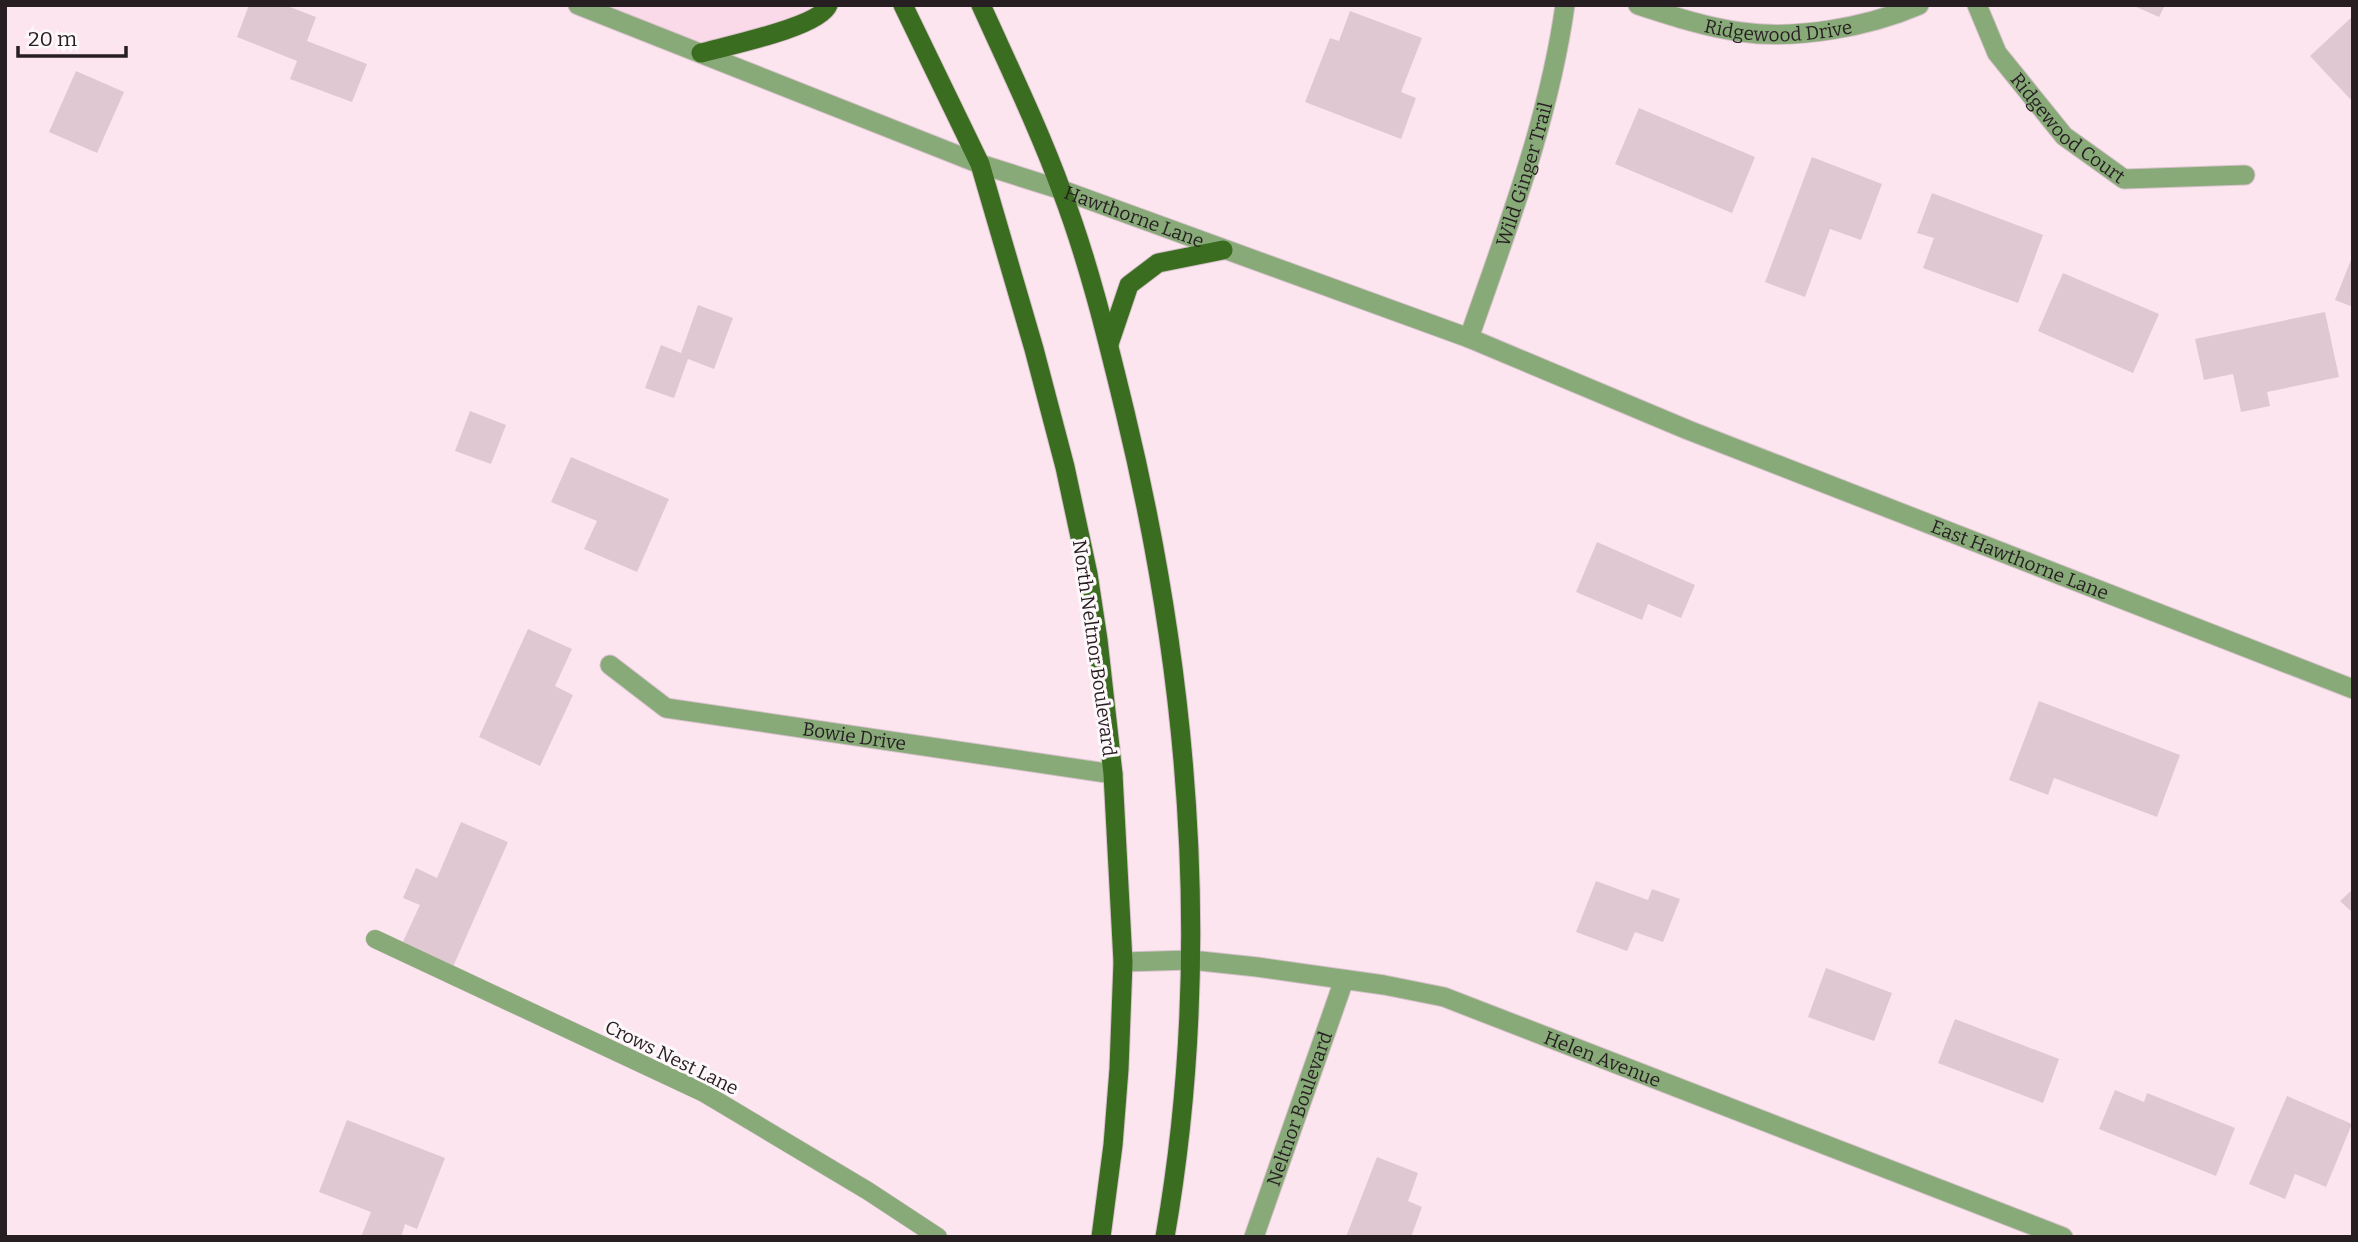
<svg xmlns="http://www.w3.org/2000/svg" width="2358" height="1242" font-family="Bitter,serif">
<style>
.built{fill:#fad9e8}
.building{fill:#e0c8d2}
.lines{fill:none;stroke-linecap:round;stroke-linejoin:round}
.service-casing{stroke:#d6c1ca;stroke-width:19}
.minor-casing{stroke:#d6c1ca;stroke-width:21}
.tertiary-casing{stroke:#d6c1ca;stroke-width:21}
.primary-casing{stroke:#d6c1ca;stroke-width:21}
.service{stroke:#87aa78;stroke-width:18}
.minor{stroke:#87aa78;stroke-width:19}
.tertiary{stroke:#87aa78;stroke-width:19}
.primary{stroke:#3a6d1f;stroke-width:19}
.labels{text-anchor:middle;stroke-width:6;stroke-linejoin:round;paint-order:stroke}
.street-label{font-size:19px;fill:#271e22;stroke:#fdf8fa}
</style>
<rect width="100%" height="100%" fill="#fde5ef"/>
<!-- built -->
<path class="built" d="M578 5H826L701 53Z"/>
<!-- building -->
<g class="building">
<path d="M249 5H285L316 17 307 41 367 64 352 102 290 79 297 61 237 37Z"/>
<path d="M2132 5H2165L2159 17Z"/>
<path d="M1350 11 1422 38 1401 92 1416 98 1401 139 1305 102 1330 38 1339 41Z"/>
<path d="M2353 16V102L2310 56Z"/>
<path d="M76 71 124 92 97 153 49 132Z"/>
<path d="M1639 108 1755 157 1732 213 1615 164Z"/>
<path d="M1812 157 1882 184 1861 240 1830 229 1805 297 1765 282Z"/>
<path d="M1932 193 2043 235 2018 303 1923 268 1934 238 1917 233Z"/>
<path d="M2353 255V307L2335 300Z"/>
<path d="M2063 273 2159 314 2133 373 2038 331Z"/>
<path d="M698 305 733 318 714 369 688 359 674 398 645 388 661 345 681 353Z"/>
<path d="M2325 312 2339 377 2267 392 2270 406 2241 412 2233 374 2204 380 2195 339Z"/>
<path d="M470 411 506 425 491 464 455 451Z"/>
<path d="M571 457 669 499 637 572 584 549 597 521 551 502Z"/>
<path d="M1597 542 1695 585 1681 618 1648 604 1642 620 1576 592Z"/>
<path d="M528 629 572 649 555 686 573 695 540 766 479 737Z"/>
<path d="M2039 701 2180 755 2157 817 2054 778 2048 795 2009 780Z"/>
<path d="M461 822 508 842 452 969 401 946 420 905 403 898 416 868 437 878Z"/>
<path d="M1596 881 1648 900 1652 889 1680 899 1663 942 1635 932 1627 951 1576 932Z"/>
<path d="M2353 889V913L2340 901Z"/>
<path d="M1826 968 1892 993 1874 1041 1808 1017Z"/>
<path d="M1955 1019 2059 1059 2043 1103 1938 1063Z"/>
<path d="M2115 1090 2144 1102 2147 1093 2235 1128 2216 1176 2099 1129Z"/>
<path d="M2287 1096 2352 1124 2326 1187 2295 1174 2285 1199 2249 1184Z"/>
<path d="M347 1120 445 1158 417 1229 405 1224 401 1237H361L371 1212 319 1192Z"/>
<path d="M1377 1157 1418 1173 1408 1201 1422 1207 1411 1237H1346Z"/>
</g>
<g class="lines">
<defs>
<path id="service" d="M375 939 704 1093 868 1191 938 1237"/>
<g id="minor">
<path id="s1" d="M1638 5C1672 16 1705 27 1741 32 1796 40 1868 27 1919 5"/>
<path id="s2" d="M1977 5 1997 53 2064 136 2124 179 2245 175"/>
<path id="s3" d="M980 164 1062 190 1469 338 1688 430 2353 689"/>
<path id="s4" d="M1469 338C1507 229 1549 120 1565 5"/>
<path id="s5" d="M610 665 666 708 1113 774"/>
<path id="s6" d="M1123 962 1191 960 1257 967 1384 985 1444 997 2063 1237"/>
<path id="s7" d="M1254 1237 1344 980"/>
</g>
<path id="tertiary" d="M578 5 980 164"/>
<g id="primary">
<path d="M903 5 980 164 1034 349 1065 467 1088 574 1098 640 1113 774 1123 962 1119 1069 1113 1145 1101 1237"/>
<path d="M981 5C1009 67 1039 129 1062 192 1089 263 1107 338 1125 412 1190 681 1213 962 1165 1237"/>
<path d="M701 53C726 46 820 27 828 5"/>
<path d="M1109 344 1129 285 1158 263 1223 250"/>
</g>
</defs>
<!-- service casing -->
<use href="#service" class="service-casing"/>
<!-- minor casing -->
<use href="#minor" class="minor-casing"/>
<!-- tertiary casing -->
<use href="#tertiary" class="tertiary-casing"/>
<!-- primary casing -->
<use href="#primary" class="primary-casing"/>
<!-- service -->
<use href="#service" class="service"/>
<!-- minor -->
<use href="#minor" class="minor"/>
<!-- tertiary -->
<use href="#tertiary" class="tertiary"/>
<!-- primary -->
<use href="#primary" class="primary"/>
</g>
<g class="labels">
<!-- street labels -->
<g class="street-label">
<text dy="7" stroke="none"><textPath href="#s1" startOffset="144">Ridgewood Drive</textPath></text>
<text dy="7" stroke="none"><textPath href="#s2" startOffset="156">Ridgewood Court</textPath></text>
<text dy="7" stroke="none"><textPath href="#s4" startOffset="173">Wild Ginger Trail</textPath></text>
<text dy="7" stroke="none"><textPath href="#s3" startOffset="163">Hawthorne Lane</textPath></text>
<text dy="7" stroke="none"><textPath href="#s3" startOffset="1113">East Hawthorne Lane</textPath></text>
<text transform="translate(1095 648) rotate(82)" y="7">North Neltnor Boulevard</text>
<text dy="7" stroke="none"><textPath href="#s5" startOffset="261">Bowie Drive</textPath></text>
<text transform="translate(672 1057) rotate(26)" y="7">Crows Nest Lane</text>
<text dy="7" stroke="none"><textPath href="#s6" startOffset="494">Helen Avenue</textPath></text>
<text dy="7" stroke="none"><textPath href="#s7" startOffset="136">Neltnor Boulevard</textPath></text>
</g>
</g>
<!-- border -->
<rect width="2358" height="1242" fill="none" stroke="#271e22" stroke-width="14"/>
<!-- scale -->
<path d="M18 46v10h108v-10" fill="none" stroke="#271e22" stroke-width="3.5"/>
<text x="28" y="46" font-size="21" fill="#271e22" stroke="#fdf8fa" stroke-width="5" paint-order="stroke">20 m</text>
</svg>
